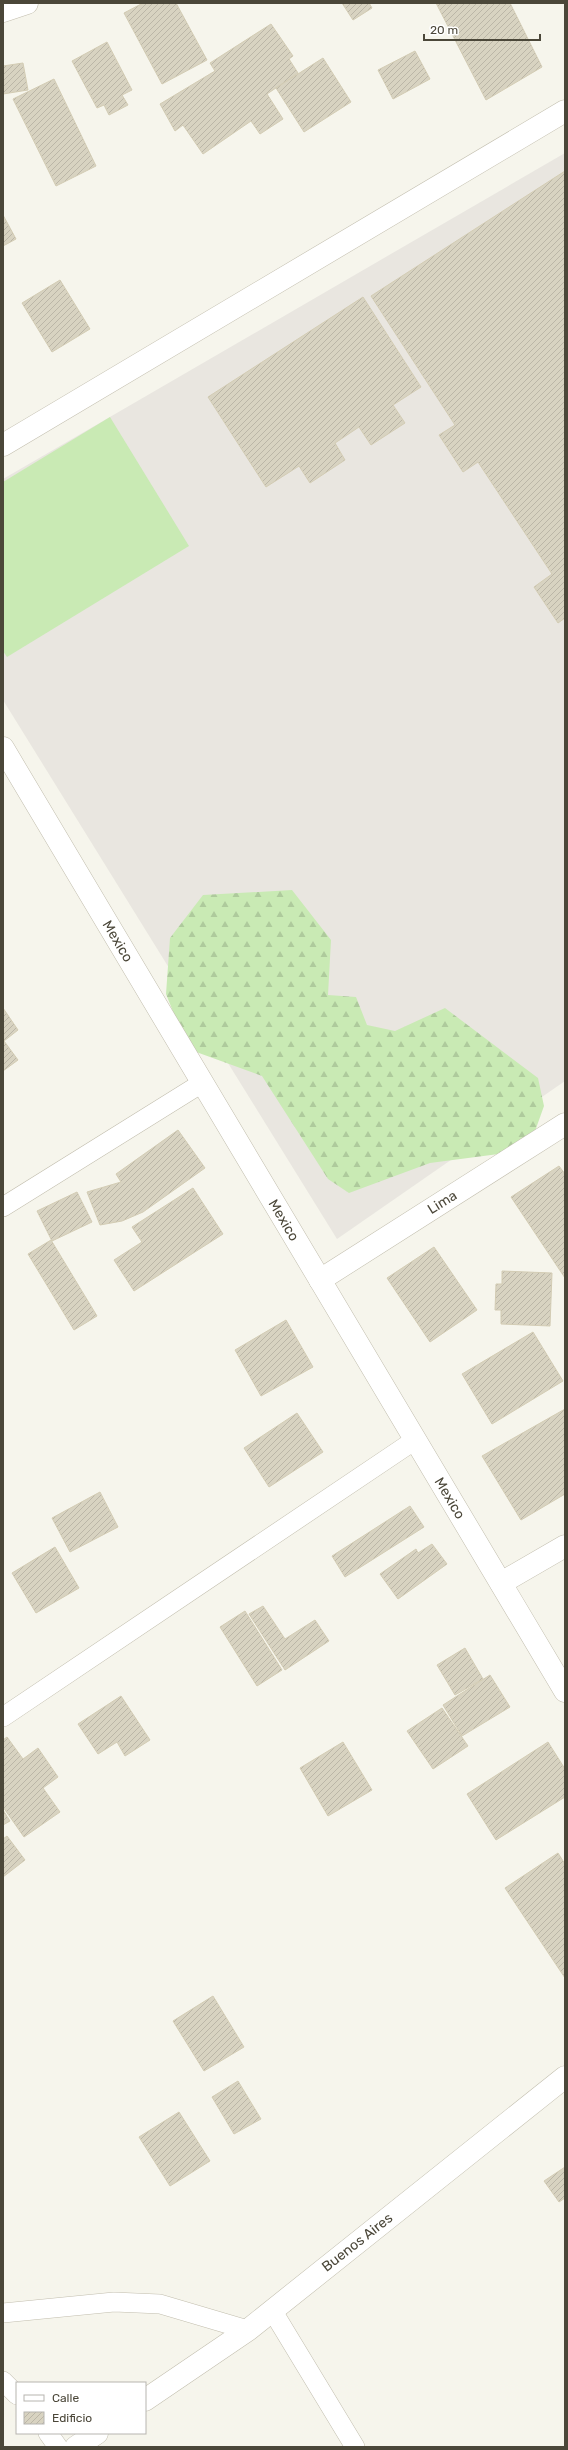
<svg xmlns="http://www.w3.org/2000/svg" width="568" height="2450" font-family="Rubik,sans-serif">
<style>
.industrial{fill:#e9e6e0}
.forest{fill:url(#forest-firs)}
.pitch{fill:#c9eab4}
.building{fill:url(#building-hatch);stroke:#d3ccb4}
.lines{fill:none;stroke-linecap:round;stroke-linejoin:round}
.lane-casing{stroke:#c2beae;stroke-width:20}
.street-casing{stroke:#c2beae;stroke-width:23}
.lane{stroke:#fff;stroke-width:19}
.street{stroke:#fff;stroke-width:22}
.labels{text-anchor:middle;stroke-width:4;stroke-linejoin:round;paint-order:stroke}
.street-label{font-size:14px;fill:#4b4739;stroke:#fff}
</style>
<defs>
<pattern id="forest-firs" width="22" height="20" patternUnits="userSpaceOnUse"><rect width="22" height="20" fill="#c9eab4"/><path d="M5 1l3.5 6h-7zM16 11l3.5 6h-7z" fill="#aeca9c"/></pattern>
<pattern id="building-hatch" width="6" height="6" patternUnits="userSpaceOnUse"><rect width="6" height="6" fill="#d8d3c1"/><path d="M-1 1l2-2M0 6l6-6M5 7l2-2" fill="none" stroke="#bbb6a7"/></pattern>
</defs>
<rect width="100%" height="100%" fill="#f6f5ec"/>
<!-- industrial -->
<path class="industrial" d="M565 153V1081L337 1239 3 700V479Z"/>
<!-- forest -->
<path class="forest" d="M292 890 331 940 328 995 356 997 367 1025 395 1031 445 1008 538 1078 544 1106 534 1134 514 1152 430 1163 349 1193 328 1179 262 1076 188 1049 166 994 170 938 203 895Z"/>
<!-- pitch -->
<path class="pitch" d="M110 417 189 546 7 657 3 651V482Z"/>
<!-- building -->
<g class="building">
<path d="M143 3H176L207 60 162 84 124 13Z"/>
<path d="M342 3H369L372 8 353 20Z"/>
<path d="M436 3H510L542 67 486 100Z"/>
<path d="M271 24 293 56 289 59 298 73 267 94 283 119 260 134 251 121 203 154 183 125 175 131 160 104 215 71 210 63Z"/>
<path d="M107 42 132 90 122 95 128 105 109 115 104 105 97 108 72 61Z"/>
<path d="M415 51 430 79 393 99 378 70Z"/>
<path d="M323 58 351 102 304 132 276 88Z"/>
<path d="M23 63 28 90 3 94V66Z"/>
<path d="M54 79 96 166 56 186 13 99Z"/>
<path d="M565 171V618L558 623 534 587 552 574 478 462 463 472 439 435 455 425 371 296Z"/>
<path d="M3 215 16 239 3 246Z"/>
<path d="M60 280 90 329 52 352 22 303Z"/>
<path d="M363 297 421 387 393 405 405 423 371 445 359 427 335 443 345 460 310 483 299 466 266 487 208 397Z"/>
<path d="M3 1008 18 1030 4 1041 18 1060 3 1071Z"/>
<path d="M178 1130 205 1168 143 1212 122 1221 100 1225 87 1192 121 1182 116 1174Z"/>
<path d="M559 1166 565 1174V1278L511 1197Z"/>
<path d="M193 1188 223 1234 134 1291 114 1260 142 1242 132 1227Z"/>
<path d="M77 1192 92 1222 52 1241 37 1211Z"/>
<path d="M51 1240 97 1316 74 1330 28 1254Z"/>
<path d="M434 1247 477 1310 430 1342 387 1278Z"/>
<path d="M502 1271 552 1273 550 1326 501 1324V1310H495L496 1284H502Z"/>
<path d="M286 1320 313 1367 261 1396 235 1350Z"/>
<path d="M533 1332 563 1381 492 1424 462 1374Z"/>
<path d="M565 1409V1494L521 1520 482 1456Z"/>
<path d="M297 1413 323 1452 269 1487 244 1448Z"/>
<path d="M100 1492 118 1527 70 1552 52 1518Z"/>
<path d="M410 1506 424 1527 345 1577 332 1556Z"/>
<path d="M432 1544 447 1564 398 1599 380 1574 416 1549 418 1553Z"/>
<path d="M55 1547 79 1588 36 1613 12 1573Z"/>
<path d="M263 1606 285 1639 315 1620 329 1641 285 1670 249 1614Z"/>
<path d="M245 1611 282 1670 257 1686 220 1627Z"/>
<path d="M465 1648 483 1679 455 1695 437 1665Z"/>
<path d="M490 1675 510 1707 462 1736 443 1705Z"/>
<path d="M121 1696 150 1740 125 1756 117 1742 98 1754 78 1724Z"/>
<path d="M442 1708 468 1746 433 1769 407 1731Z"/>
<path d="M7 1737 23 1759 38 1748 58 1777 43 1788 60 1812 24 1837 3 1807V1740Z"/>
<path d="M343 1742 372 1790 328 1816 300 1768Z"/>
<path d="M548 1742 565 1769V1797L496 1840 467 1794Z"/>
<path d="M3 1810 10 1821 3 1825Z"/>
<path d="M7 1836 25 1860 3 1877V1839Z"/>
<path d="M558 1853 565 1864V1978L505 1888Z"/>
<path d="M213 1996 244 2047 204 2071 173 2021Z"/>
<path d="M238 2081 261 2119 234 2134 212 2097Z"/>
<path d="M179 2112 210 2161 170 2186 139 2137Z"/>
<path d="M565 2167V2198L559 2202 544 2181Z"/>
</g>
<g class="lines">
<defs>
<g id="lane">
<path d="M3 1207 202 1083"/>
<path d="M3 1717 415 1440"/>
<path d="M272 2310 355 2447"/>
<path d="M3 2313 114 2302 160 2304 248 2330"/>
<path d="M3 2381 17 2395"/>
<path d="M48 2433 58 2447"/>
</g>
<g id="street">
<path d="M3 11 27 3"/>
<path d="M3 445 565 111"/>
<path d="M3 748 565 1691"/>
<path d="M320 1280 565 1124"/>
<path d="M501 1583 565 1546"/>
<path d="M145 2400 248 2330 565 2077"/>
<path d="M76 2447 97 2433"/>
</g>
</defs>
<!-- lane casing -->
<use href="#lane" class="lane-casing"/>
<!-- street casing -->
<use href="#street" class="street-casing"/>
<!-- lane -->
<use href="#lane" class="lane"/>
<!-- street -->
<use href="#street" class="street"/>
</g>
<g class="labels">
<!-- street labels -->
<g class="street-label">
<text transform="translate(118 941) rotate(59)" y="5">Mexico</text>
<text transform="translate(442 1202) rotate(-32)" y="5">Lima</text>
<text transform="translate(284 1220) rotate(59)" y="5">Mexico</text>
<text transform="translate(450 1498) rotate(59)" y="5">Mexico</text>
<text transform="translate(357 2242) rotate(-38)" y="5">Buenos Aires</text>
</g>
</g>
<!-- border -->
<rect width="568" height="2450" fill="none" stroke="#4b4739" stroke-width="8"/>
<!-- legend -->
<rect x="16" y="2382" width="130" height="52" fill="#ffffff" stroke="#b7b5b0"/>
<rect x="24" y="2395" width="20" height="6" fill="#ffffff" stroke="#b7b5b0"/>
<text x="52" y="2402" font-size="12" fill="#4b4739">Calle</text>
<rect x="24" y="2412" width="20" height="12" fill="url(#building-hatch)" stroke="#b7b5b0"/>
<text x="52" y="2422" font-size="12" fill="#4b4739">Edificio</text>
<!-- scale -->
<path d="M424 34v6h116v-6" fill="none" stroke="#4b4739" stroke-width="2"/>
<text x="430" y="34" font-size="12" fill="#4b4739" stroke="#ffffff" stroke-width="3" paint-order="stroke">20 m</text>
</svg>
